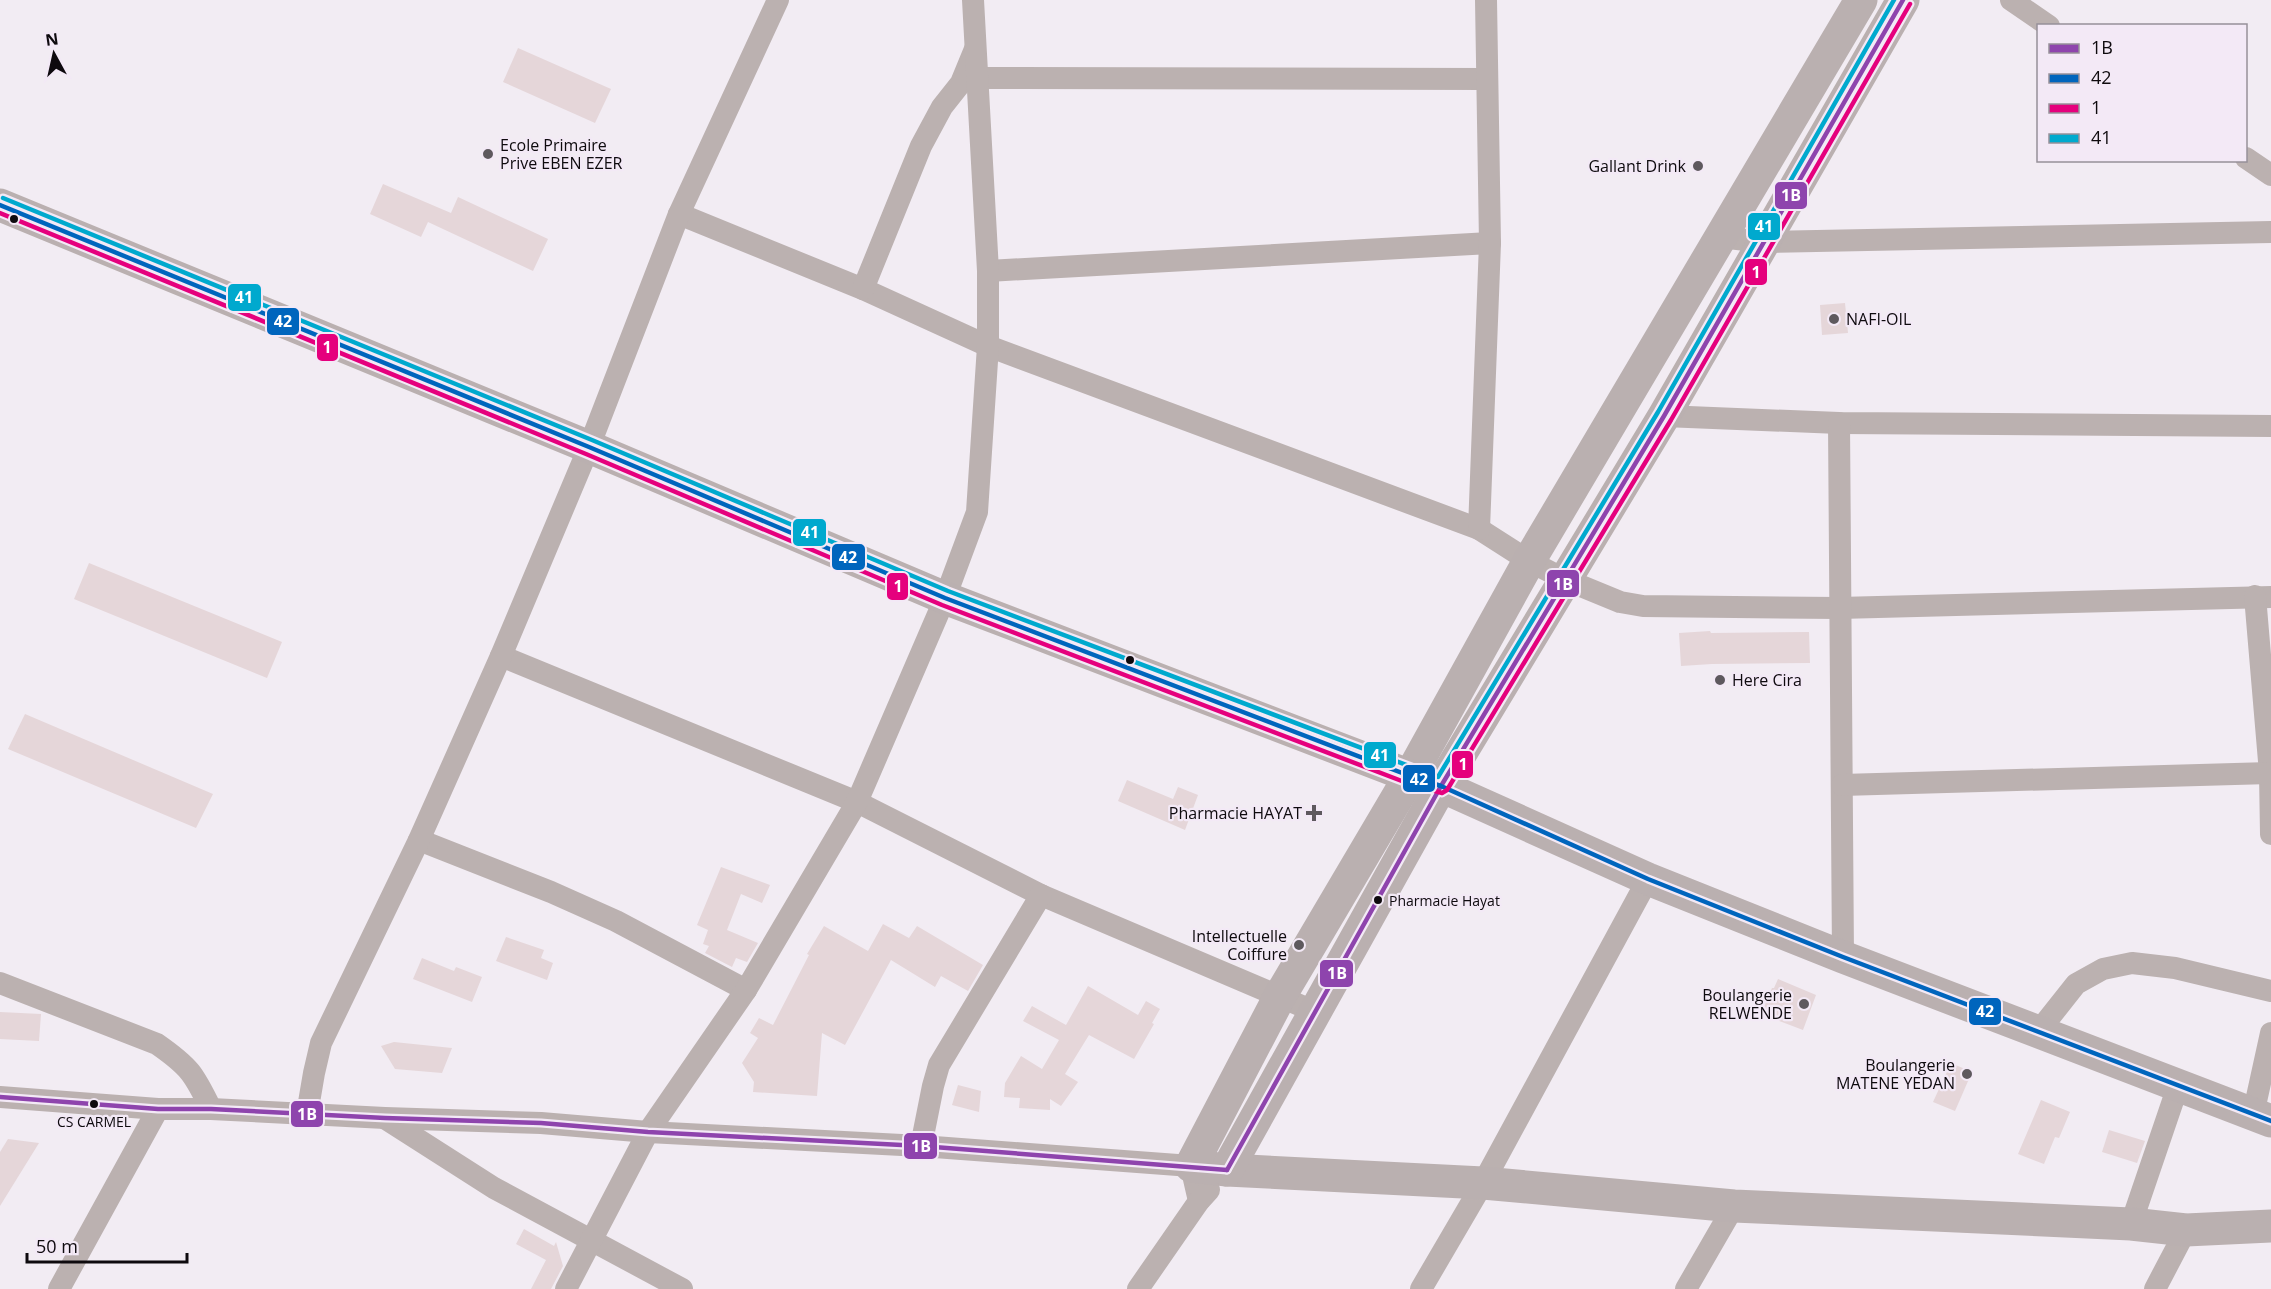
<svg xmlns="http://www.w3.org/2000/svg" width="2271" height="1289" font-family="'Open Sans',sans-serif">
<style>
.building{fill:#e5d6d9}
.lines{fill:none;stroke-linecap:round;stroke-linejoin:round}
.street{stroke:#bbb1b0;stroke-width:22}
.secondary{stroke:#bab0b0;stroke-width:33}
.bus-1-casing{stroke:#f3e9f6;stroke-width:9}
.bus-2-casing{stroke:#f3e9f6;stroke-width:9}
.bus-3-casing{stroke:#f3e9f6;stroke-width:9}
.bus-4-casing{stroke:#f3e9f6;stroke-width:9}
.bus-1{stroke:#8e44ad;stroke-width:4.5}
.bus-2{stroke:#0065bd;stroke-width:4.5}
.bus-3{stroke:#e5007d;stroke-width:4.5}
.bus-4{stroke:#00a9ce;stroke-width:4.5}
.poi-dot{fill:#5e595e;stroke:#f3e9f6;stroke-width:2}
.bus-dot{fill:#0e0a0e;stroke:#f3e9f6;stroke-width:2}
.labels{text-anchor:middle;stroke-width:4.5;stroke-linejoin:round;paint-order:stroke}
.bus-label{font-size:14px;fill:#0e0a0e;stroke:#f3e9f6;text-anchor:start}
.poi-label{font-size:16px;fill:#0e0a0e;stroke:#f3e9f6;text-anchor:end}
.line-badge{stroke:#f3e9f6;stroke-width:2}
.badge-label{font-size:16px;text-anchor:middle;font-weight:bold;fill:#fff}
</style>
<rect width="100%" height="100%" fill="#f2ecf3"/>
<!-- building -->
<g class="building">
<path d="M518 48 611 89 595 123 503 82Z"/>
<path d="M383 184 451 213 458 197 548 239 533 271 428 222 421 237 370 214Z"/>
<path d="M1845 303 1848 333 1822 335 1820 305Z"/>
<path d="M89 563 282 642 267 678 74 599Z"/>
<path d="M1710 631 1711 633 1809 632 1810 663 1712 664 1681 666 1679 633Z"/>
<path d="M25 714 213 794 196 828 8 749Z"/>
<path d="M1127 780 1173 799 1178 787 1198 795 1185 830 1118 801Z"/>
<path d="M721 867 770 885 762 903 741 894 727 930 758 943 747 962 736 958 732 967 705 953 709 946 703 944 708 930 697 925Z"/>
<path d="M883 924 909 938 917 926 983 965 968 991 941 976 935 987 891 960 845 1045 822 1033 817 1096 753 1092 754 1082 742 1063 758 1038 750 1033 759 1018 773 1025 809 955 807 954 824 926 868 951Z"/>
<path d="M506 937 544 950 541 958 553 963 547 980 496 961Z"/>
<path d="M422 958 454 971 456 967 482 977 472 1002 413 979Z"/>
<path d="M1778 979 1816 995 1803 1030 1761 1014 1772 988H1774Z"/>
<path d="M1088 986 1138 1015 1146 1001 1160 1009 1152 1023 1154 1024 1134 1059 1089 1035 1065 1074 1078 1082 1061 1106 1050 1099V1110L1019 1108 1020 1098 1004 1097 1005 1083 1021 1056 1042 1069 1059 1040 1023 1021 1032 1006 1066 1025Z"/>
<path d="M0 1012 41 1014 39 1041 0 1039Z"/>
<path d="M394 1042 452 1048 442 1073 395 1069 381 1046Z"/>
<path d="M1951 1063 1972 1072 1955 1111 1933 1102Z"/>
<path d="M958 1085 981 1091 979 1112 952 1105Z"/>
<path d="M2041 1100 2070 1112 2059 1138 2055 1137 2044 1164 2018 1154Z"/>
<path d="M2109 1130 2145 1141 2137 1163 2102 1152Z"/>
<path d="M8 1139 39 1143 0 1206V1152Z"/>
<path d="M524 1229 554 1246 556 1242 563 1266 551 1289H531L546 1260 516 1244Z"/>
</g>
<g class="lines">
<!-- street -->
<g class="street">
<path d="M2011 0 2049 26"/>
<path d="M979 78 1486 79"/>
<path d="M2246 158 2271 175"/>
<path d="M679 214 863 289 988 346 1479 529 1529 561 1564 579 1620 602 1643 606 1839 608 2271 597"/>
<path d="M1720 237 1763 242 2271 232"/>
<path d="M988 271 1490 243"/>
<path d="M863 289 921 146 942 107 961 83 975 49"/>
<path d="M1664 416 1839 423 2271 426"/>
<path d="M1839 423 1843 957"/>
<path d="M1479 529 1490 243 1486 0"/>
<path d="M2255 596 2270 773 2271 834"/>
<path d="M501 656 857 802 1041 895 1316 1012"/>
<path d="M1842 785 2270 773"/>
<path d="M419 840 551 892 616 921 746 990"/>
<path d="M0 983 157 1044C190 1067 194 1074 211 1109"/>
<path d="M2038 1032 2076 984 2103 969 2132 963 2175 968 2271 991"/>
<path d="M0 1097 158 1109H211L385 1118 541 1123 648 1132 921 1146 1191 1166 1199 1201"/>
<path d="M307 1114 314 1073 321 1043 419 840 501 656 589 447 679 214 778 0"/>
<path d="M2253 1115 2271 1033"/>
<path d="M386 1119 494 1188 682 1289"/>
<path d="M921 1146 933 1086 939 1065 1041 895"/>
<path d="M2131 1224 2178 1086"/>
<path d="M59 1289 158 1109"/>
<path d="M566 1289 648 1132 746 990 857 802 945 598 977 512 988 346V271L973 0"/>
<path d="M1138 1289 1199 1201 1209 1190"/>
<path d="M1421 1289 1483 1183 1648 879"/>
<path d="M1686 1289 1734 1206"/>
<path d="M2155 1289 2186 1230"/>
</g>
<!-- secondary -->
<g class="secondary">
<path d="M1861 0 1529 561 1410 776 1280 996 1191 1166 1227 1170 1483 1183 1734 1206 2131 1224 2186 1230 2271 1226"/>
<path d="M0 205 589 447 945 598 1410 776 1441 786 1648 879 1843 957 2271 1121"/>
<path d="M1227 1170 1441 786 1664 416 1903 0"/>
</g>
<defs>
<g id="bus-1">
<path d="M0 1097 158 1109H211L385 1118 541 1123 648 1132 921 1146 1227 1170"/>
<path d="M1227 1170 1441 786 1664 416 1903 0"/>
</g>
<path id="bus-2" d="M0 205 589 447 945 598 1410 776 1441 786 1648 879 1843 957 2271 1121"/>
<path id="bus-3" d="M0 213 586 454 942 605 1407 783 1442 793 1447 790 1671 420 1910 4"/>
<path id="bus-4" d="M3 198 592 440 948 591 1438 777 1658 412 1894 0"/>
</defs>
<!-- bus-1 casing -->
<use href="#bus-1" class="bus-1-casing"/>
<!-- bus-2 casing -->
<use href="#bus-2" class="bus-2-casing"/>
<!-- bus-3 casing -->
<use href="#bus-3" class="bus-3-casing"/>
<!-- bus-4 casing -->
<use href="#bus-4" class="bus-4-casing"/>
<!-- bus-1 -->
<use href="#bus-1" class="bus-1"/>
<!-- bus-2 -->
<use href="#bus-2" class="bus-2"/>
<!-- bus-3 -->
<use href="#bus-3" class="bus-3"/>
<!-- bus-4 -->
<use href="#bus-4" class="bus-4"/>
</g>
<!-- markers -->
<g class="poi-dot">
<circle cx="488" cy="154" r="6"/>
<circle cx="1698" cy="166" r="6"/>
<circle cx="1834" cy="319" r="6"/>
<circle cx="1720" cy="680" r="6"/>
<path d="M1311 804h6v6h6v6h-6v6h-6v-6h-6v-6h6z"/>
<circle cx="1299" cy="945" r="6"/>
<circle cx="1804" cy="1004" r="6"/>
<circle cx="1967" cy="1074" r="6"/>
</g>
<g class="bus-dot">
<circle cx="14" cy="219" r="5"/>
<circle cx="1130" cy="660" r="5"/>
<circle cx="1378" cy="900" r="5"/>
<circle cx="94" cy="1104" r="5"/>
</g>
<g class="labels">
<!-- bus labels -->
<g class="bus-label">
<text x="1389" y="906">Pharmacie Hayat</text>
<text x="94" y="1127" text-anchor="middle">CS CARMEL</text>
</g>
<!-- poi labels -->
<g class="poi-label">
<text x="500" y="151" text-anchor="start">Ecole Primaire<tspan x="500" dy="18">Prive EBEN EZER</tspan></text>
<text x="1686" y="172">Gallant Drink</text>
<text x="1846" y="325" text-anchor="start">NAFI-OIL</text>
<text x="1732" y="686" text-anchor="start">Here Cira</text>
<text x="1302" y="819">Pharmacie HAYAT</text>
<text x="1287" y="942">Intellectuelle<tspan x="1287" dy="18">Coiffure</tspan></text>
<text x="1792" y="1001">Boulangerie<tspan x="1792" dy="18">RELWENDE</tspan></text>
<text x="1955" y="1071">Boulangerie<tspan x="1955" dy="18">MATENE YEDAN</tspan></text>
</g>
</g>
<g class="line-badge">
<rect x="1774" y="181" width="34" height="29" rx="6" fill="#8e44ad"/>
<rect x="1747" y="212" width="34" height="29" rx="6" fill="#00a9ce"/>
<rect x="1744" y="258" width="24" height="28" rx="6" fill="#e5007d"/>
<rect x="227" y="283" width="35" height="29" rx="6" fill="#00a9ce"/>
<rect x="266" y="307" width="34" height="29" rx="6" fill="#0065bd"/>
<rect x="316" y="333" width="23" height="29" rx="6" fill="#e5007d"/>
<rect x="792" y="518" width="35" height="29" rx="6" fill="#00a9ce"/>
<rect x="831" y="543" width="35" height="28" rx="6" fill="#0065bd"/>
<rect x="1546" y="569" width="34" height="29" rx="6" fill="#8e44ad"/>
<rect x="886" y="572" width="23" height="29" rx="6" fill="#e5007d"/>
<rect x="1363" y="741" width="34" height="28" rx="6" fill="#00a9ce"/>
<rect x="1451" y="750" width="23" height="29" rx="6" fill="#e5007d"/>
<rect x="1402" y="764" width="34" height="29" rx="6" fill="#0065bd"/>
<rect x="1319" y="959" width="35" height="29" rx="6" fill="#8e44ad"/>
<rect x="1968" y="997" width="34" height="29" rx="6" fill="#0065bd"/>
<rect x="290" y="1100" width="34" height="28" rx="6" fill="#8e44ad"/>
<rect x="903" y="1132" width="35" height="28" rx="6" fill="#8e44ad"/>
</g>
<g class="badge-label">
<text x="1791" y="201">1B</text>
<text x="1764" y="232">41</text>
<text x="1756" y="278">1</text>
<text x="244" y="303">41</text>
<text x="283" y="327">42</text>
<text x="327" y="353">1</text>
<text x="810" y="538">41</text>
<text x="848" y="563">42</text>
<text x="1563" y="590">1B</text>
<text x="898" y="592">1</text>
<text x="1380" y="761">41</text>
<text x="1463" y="770">1</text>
<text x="1419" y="785">42</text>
<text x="1337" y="979">1B</text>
<text x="1985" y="1017">42</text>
<text x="307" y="1120">1B</text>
<text x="921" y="1152">1B</text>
</g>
<!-- legend -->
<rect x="2037" y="24" width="210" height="138" fill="#f3e9f6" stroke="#979099" stroke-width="1.5"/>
<rect x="2049" y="44" width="30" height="9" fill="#8e44ad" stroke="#979099" stroke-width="1.5"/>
<text x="2091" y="54" font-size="18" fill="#0e0a0e">1B</text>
<rect x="2049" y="74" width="30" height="9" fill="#0065bd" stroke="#979099" stroke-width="1.5"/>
<text x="2091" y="84" font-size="18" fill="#0e0a0e">42</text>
<rect x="2049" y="104" width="30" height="9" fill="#e5007d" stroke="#979099" stroke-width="1.5"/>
<text x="2091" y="114" font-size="18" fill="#0e0a0e">1</text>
<rect x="2049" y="134" width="30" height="9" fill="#00a9ce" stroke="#979099" stroke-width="1.5"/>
<text x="2091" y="144" font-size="18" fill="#0e0a0e">41</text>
<!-- north arrow -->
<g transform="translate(54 54) rotate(352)" stroke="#f3e9f6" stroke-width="4.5" paint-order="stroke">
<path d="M0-4.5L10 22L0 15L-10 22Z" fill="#0e0a0e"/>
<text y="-9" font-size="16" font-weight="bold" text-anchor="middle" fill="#0e0a0e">N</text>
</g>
<!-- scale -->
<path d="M27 1253v9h160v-9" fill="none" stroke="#0e0a0e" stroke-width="3"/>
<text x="36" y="1253" font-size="18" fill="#0e0a0e" stroke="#f3e9f6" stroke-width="4.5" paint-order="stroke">50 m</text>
</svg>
